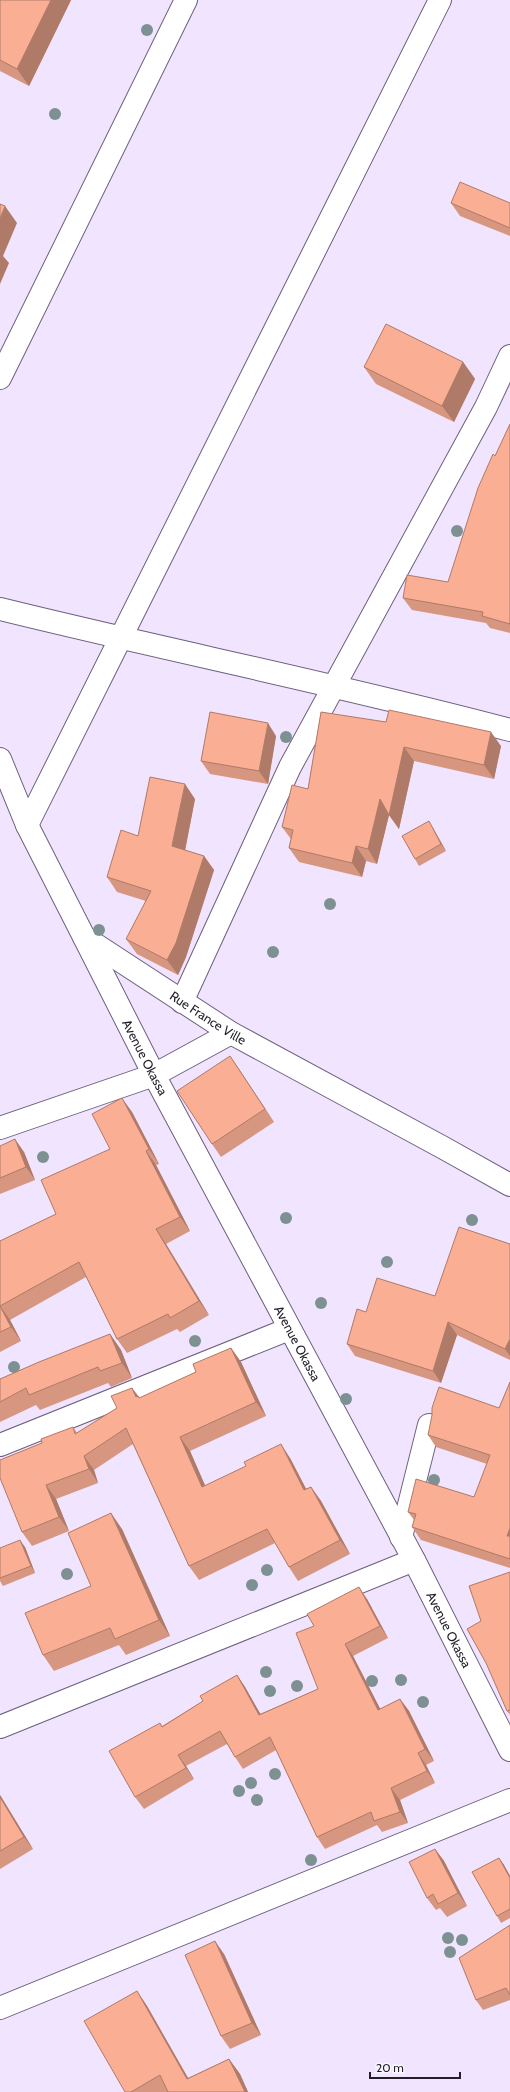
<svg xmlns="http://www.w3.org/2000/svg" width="510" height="2092" font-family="Cabin,sans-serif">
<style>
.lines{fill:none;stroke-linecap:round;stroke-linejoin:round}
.minor-casing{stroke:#6e607d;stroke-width:24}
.minor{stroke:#fff;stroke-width:22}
.tree{fill:#7d9092}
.wall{fill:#d7967f}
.shaded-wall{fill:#af7a68}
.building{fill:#faae94;stroke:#af7a68}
.labels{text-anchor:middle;stroke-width:3;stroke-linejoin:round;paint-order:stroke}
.street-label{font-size:13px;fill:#231d29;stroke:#f9f6fd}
</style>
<rect width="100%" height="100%" fill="#f1e4ff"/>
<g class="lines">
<defs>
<g id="minor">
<path d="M0 378 186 0"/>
<path d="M0 609C170 651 341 685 510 730"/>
<path id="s1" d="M0 759 27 825 84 937 231 1033 442 1147 510 1185"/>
<path d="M27 825 440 0"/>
<path id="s2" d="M84 937 154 1075 414 1560 510 1750"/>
<path d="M182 1002 290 767 486 407 510 356"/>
<path d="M0 1128 154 1075 231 1033"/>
<path d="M0 1445 289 1329"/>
<path d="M401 1537 429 1425"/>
<path d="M0 1727 414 1560"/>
<path d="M0 2008 510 1800"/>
</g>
</defs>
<!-- minor casing -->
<use href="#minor" class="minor-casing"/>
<!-- minor -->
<use href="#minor" class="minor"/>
</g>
<!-- trees -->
<g class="tree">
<circle cx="147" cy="30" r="6"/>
<circle cx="55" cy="114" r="6"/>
<circle cx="457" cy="531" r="6"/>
<circle cx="286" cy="737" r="6"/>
<circle cx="330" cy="904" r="6"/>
<circle cx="99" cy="930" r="6"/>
<circle cx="273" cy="952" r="6"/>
<circle cx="43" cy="1157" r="6"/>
<circle cx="286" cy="1218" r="6"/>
<circle cx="472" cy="1220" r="6"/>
<circle cx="387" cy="1262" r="6"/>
<circle cx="321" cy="1303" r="6"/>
<circle cx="195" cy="1341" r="6"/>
<circle cx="14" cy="1367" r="6"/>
<circle cx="346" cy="1399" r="6"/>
<circle cx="434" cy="1480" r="6"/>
<circle cx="267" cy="1570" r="6"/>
<circle cx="67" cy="1574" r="6"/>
<circle cx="252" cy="1585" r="6"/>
<circle cx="266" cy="1672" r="6"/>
<circle cx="401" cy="1680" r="6"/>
<circle cx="372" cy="1681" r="6"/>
<circle cx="297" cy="1686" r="6"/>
<circle cx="270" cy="1691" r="6"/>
<circle cx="423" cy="1702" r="6"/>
<circle cx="275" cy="1774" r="6"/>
<circle cx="251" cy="1783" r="6"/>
<circle cx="239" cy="1791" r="6"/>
<circle cx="257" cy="1800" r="6"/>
<circle cx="311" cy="1860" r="6"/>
<circle cx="448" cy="1938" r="6"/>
<circle cx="462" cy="1940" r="6"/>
<circle cx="450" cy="1952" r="6"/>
</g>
<!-- wall -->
<g class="wall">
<path d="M0 0H71L29 86 0 71Z"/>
<path d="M451 203H510V236L460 216Z"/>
<path d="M463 362 475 379 454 422 376 384 364 367Z"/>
<path d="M510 424V633L490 628 486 623 412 610 403 598 448 582 495 456Z"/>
<path d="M321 712 501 746 494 779 414 761 399 829 389 815 377 864 366 861 362 877 299 862 289 848 291 839 282 827 308 789Z"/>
<path d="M276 736 268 784 210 774 201 761Z"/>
<path d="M195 799 185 850 204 856 214 870 186 957 178 975 137 954 126 939 146 901 117 892 107 877 138 836Z"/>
<path d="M433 828 446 851 419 866 415 859Z"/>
<path d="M230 1056 274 1122 221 1157 212 1144Z"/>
<path d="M132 1112 159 1164 156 1165 190 1231 166 1244 209 1315 180 1332 177 1329 127 1353 117 1339 86 1277 10 1320 21 1341 0 1352V1241L56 1214 110 1149Z"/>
<path d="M0 1146 24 1152 35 1180 0 1194Z"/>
<path d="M510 1244V1360L457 1335 441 1383 355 1356 347 1344 366 1312 435 1296Z"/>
<path d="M110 1334 121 1350 132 1378 111 1387 108 1383 40 1410 36 1405 0 1422V1379Z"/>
<path d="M231 1348 241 1362 266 1416 190 1451 205 1486 290 1458 306 1489 311 1487 321 1501 350 1554 298 1581 289 1567 275 1543 199 1580 189 1566 133 1444 94 1470 98 1483 56 1499 69 1531 32 1546 22 1532 42 1443 73 1427 77 1433 117 1408 132 1388 140 1398 196 1372Z"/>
<path d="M510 1382V1568L421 1540 412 1527 414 1520 408 1512 474 1497 487 1464 436 1447 428 1435 499 1408Z"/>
<path d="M122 1529 170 1636 126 1655 119 1645 54 1671 43 1655 91 1586Z"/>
<path d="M25 1547 35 1573 3 1586 0 1581V1548Z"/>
<path d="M510 1572V1715L507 1711 481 1621Z"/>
<path d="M367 1599 388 1638 353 1656 380 1709 400 1699 409 1711 434 1761 426 1765 435 1783 400 1800 408 1823 382 1832 377 1825 325 1849 317 1837 276 1750 243 1769 235 1757 227 1744 186 1766 194 1779 144 1809 135 1797 160 1723 162 1726 203 1701 237 1675 245 1687 260 1714 318 1689 314 1626Z"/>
<path d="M0 1795 33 1849 0 1869Z"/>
<path d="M435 1849 444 1861 467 1906 447 1917 440 1908 436 1910 427 1898Z"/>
<path d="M499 1858 504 1865 510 1876V1918L501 1923 497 1916Z"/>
<path d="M510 1925V2000L483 2010 476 2000Z"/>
<path d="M224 1954 261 2035 230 2049 221 2036Z"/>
<path d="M137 1991 147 2006 188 2078 229 2059 240 2074 248 2092H125Z"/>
</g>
<!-- shaded-wall -->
<g class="shaded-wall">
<path d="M51 0H71L29 86 17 69Z"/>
<path d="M5 206 17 223 3 256 9 263 0 284V219Z"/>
<path d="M463 362 475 379 454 422 442 406Z"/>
<path d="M268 723 276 736 268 784 259 771Z"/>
<path d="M491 732 501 746 494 779 484 765Z"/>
<path d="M404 747 414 761 399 829 389 815 377 864 368 849 380 799Z"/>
<path d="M185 784 195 799 183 861 172 846Z"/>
<path d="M429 821 433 828 446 851 441 844Z"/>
<path d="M356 846 366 861 362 877 352 863Z"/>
<path d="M204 856 214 870 186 957 178 975 167 960Z"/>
<path d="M230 1056 239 1069 274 1122 265 1109Z"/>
<path d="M122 1098 132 1112 159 1164 149 1149Z"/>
<path d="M15 1139 24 1152 35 1180 26 1167Z"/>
<path d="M146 1151 156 1165 190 1231 180 1217Z"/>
<path d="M156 1229 166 1244 209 1315 199 1301Z"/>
<path d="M0 1306 10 1320 21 1341 11 1327Z"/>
<path d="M448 1322 457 1335 441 1383 433 1371Z"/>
<path d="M110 1334 121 1350 132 1378 122 1363Z"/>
<path d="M510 1339V1356L505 1349Z"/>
<path d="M231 1348 241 1362 266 1416 256 1402Z"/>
<path d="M132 1388 142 1402 136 1397Z"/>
<path d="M180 1437 190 1451 212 1501 202 1487Z"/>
<path d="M281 1444 290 1458 314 1504 304 1490Z"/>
<path d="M84 1456 94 1470 98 1483 89 1469Z"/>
<path d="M46 1485 56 1499 69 1531 59 1517Z"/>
<path d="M311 1487 321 1501 350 1554 340 1540Z"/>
<path d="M111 1513 122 1529 170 1636 159 1620Z"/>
<path d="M510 1528V1541L507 1536Z"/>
<path d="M20 1540 25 1547 35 1573 31 1566Z"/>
<path d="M359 1587 367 1599 388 1638 380 1626Z"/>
<path d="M345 1644 353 1656 387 1722 378 1710Z"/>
<path d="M237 1675 245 1687 268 1727 259 1715Z"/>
<path d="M400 1699 409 1711 434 1761 425 1749Z"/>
<path d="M418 1753 426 1765 435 1783 427 1771Z"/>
<path d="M178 1755 186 1766 194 1779 186 1768Z"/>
<path d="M391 1788 400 1800 408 1823 400 1812Z"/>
<path d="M0 1795 33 1849 24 1837 0 1797Z"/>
<path d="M435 1849 444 1861 467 1906 458 1893Z"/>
<path d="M499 1858 504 1865 510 1876V1878Z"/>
<path d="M215 1941 224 1954 261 2035 252 2023Z"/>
<path d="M137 1991 147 2006 196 2092 187 2079Z"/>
<path d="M229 2059 240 2074 248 2092H245Z"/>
</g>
<!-- building -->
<g class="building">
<path d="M0 0H51L17 69 0 60Z"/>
<path d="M460 182 510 203V228L451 203Z"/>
<path d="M0 204 5 206 0 219Z"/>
<path d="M386 324 463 362 442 406 364 367Z"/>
<path d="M510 424V624L482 616 483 612 403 598 407 575 448 582 478 488 493 454 495 456Z"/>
<path d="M389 710 491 732 484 765 404 747 389 815 380 799 368 849 356 846 352 863 289 848 293 830 282 827 292 785 308 789 321 712 386 722Z"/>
<path d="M210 712 268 723 259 771 201 761Z"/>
<path d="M150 777 185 784 172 846 204 856 176 943 167 960 126 939 151 891 107 877 121 830 138 836Z"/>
<path d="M429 821 441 844 415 859 402 836Z"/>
<path d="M230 1056 265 1109 212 1144 177 1091Z"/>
<path d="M122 1098 149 1149 146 1151 180 1217 156 1229 199 1301 170 1318 168 1314 117 1339 79 1262 0 1306 11 1327 0 1332V1241L56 1214 41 1180 110 1149 92 1114Z"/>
<path d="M15 1139 26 1167 0 1178V1146Z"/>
<path d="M459 1227 510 1244V1339L505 1349 448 1322 433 1371 347 1344 357 1309 366 1312 377 1278 435 1296Z"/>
<path d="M110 1334 122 1363 100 1371 98 1367 29 1395 26 1388 0 1402V1379L39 1362Z"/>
<path d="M231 1348 256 1402 180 1437 202 1487 246 1466 244 1462 281 1444 304 1490 311 1487 340 1540 289 1567 267 1529 189 1566 126 1428 84 1456 89 1469 46 1485 59 1517 22 1532 0 1478V1460L42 1443 41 1439 73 1427 75 1434 117 1408 111 1396 132 1388 136 1397 138 1396 139 1398 196 1372 193 1364Z"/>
<path d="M510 1382V1528L507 1536H510V1559L412 1527 416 1514 408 1512 416 1479 474 1497 490 1455 428 1435 432 1415V1408L439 1387 499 1408Z"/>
<path d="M111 1513 159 1620 115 1639 110 1628 43 1655 25 1613 91 1586 68 1533Z"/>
<path d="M20 1540 31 1566 0 1578V1548Z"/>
<path d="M510 1572V1710L507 1711 486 1663 467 1629 481 1621 469 1586Z"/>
<path d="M359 1587 380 1626 345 1644 378 1710 400 1699 425 1749 418 1753 427 1771 391 1788 400 1812 374 1821 371 1812 317 1837 270 1737 235 1757 220 1731 178 1755 186 1768 135 1797 109 1751 160 1723 162 1727 203 1701 200 1696 237 1675 259 1715 318 1689 296 1633 314 1626 307 1614Z"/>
<path d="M0 1797 24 1837 0 1851Z"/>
<path d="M435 1849 458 1893 438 1904 433 1894 427 1898 409 1862Z"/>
<path d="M499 1858 510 1878V1909L497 1916 472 1872Z"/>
<path d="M510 1925V1995L506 1988 476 2000 459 1958Z"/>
<path d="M215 1941 252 2023 221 2036 185 1955Z"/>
<path d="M137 1991 187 2079 229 2059 245 2092H168L160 2075 131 2092H125L84 2021Z"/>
</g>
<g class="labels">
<!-- street labels -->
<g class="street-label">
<text dy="5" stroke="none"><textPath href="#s1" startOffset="345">Rue France Ville</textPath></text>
<text dy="5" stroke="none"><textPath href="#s2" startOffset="135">Avenue Okassa</textPath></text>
<text dy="5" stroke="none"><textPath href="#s2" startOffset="459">Avenue Okassa</textPath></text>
<text dy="5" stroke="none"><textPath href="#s2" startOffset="783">Avenue Okassa</textPath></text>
</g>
</g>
<!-- scale -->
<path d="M370 2072v6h90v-6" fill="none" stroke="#231d29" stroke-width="2"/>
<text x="376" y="2072" font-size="12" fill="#231d29" stroke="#f9f6fd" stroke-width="3" paint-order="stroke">20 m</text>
</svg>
